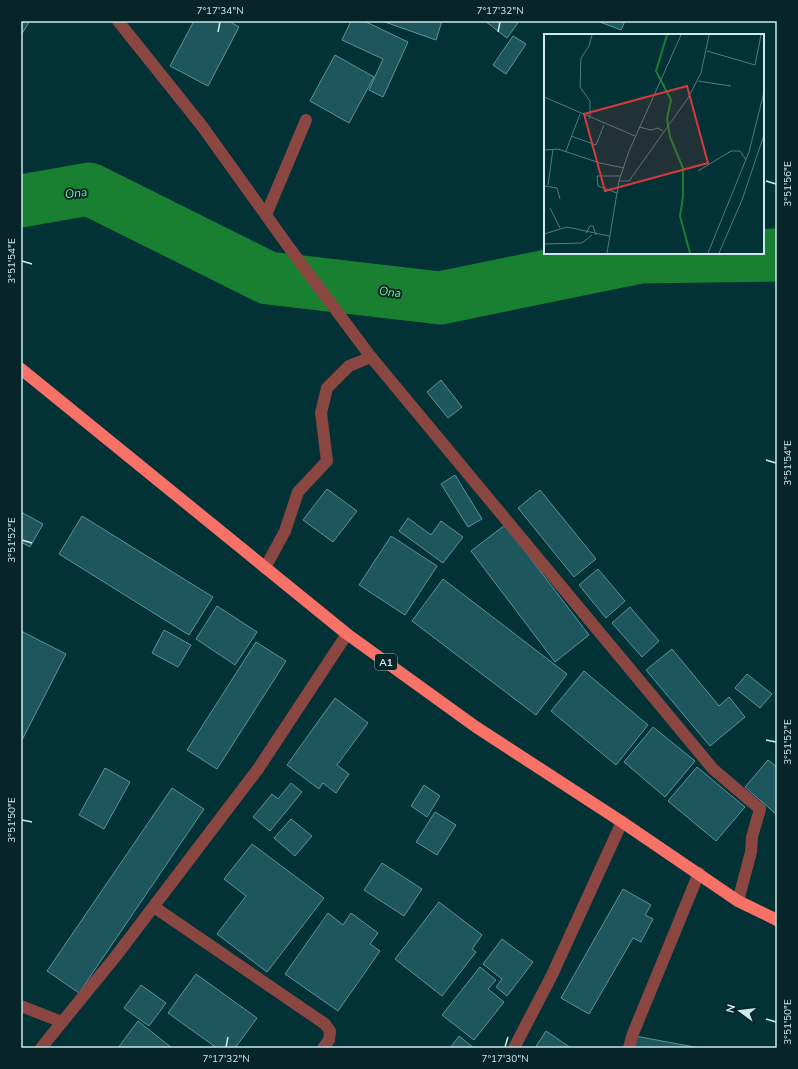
<svg xmlns="http://www.w3.org/2000/svg" width="798" height="1069" font-family="'Nunito Sans',sans-serif">
<style>
.lines{fill:none;stroke-linecap:round;stroke-linejoin:round}
.river{stroke:#188030;stroke-width:53}
.building{fill:#1d565d;stroke:#5d959c}
.lane{stroke:#8a4640;stroke-width:12}
.street{stroke:#8a4640;stroke-width:12}
.highway{stroke:#f77167;stroke-width:12}
.ticks{fill:none;stroke:#cde9ec;stroke-width:1.5}
.labels{text-anchor:middle;stroke-width:4;stroke-linejoin:round;paint-order:stroke}
.shield{fill:#072529;stroke:#92aeb2;stroke-width:1}
.shield-label{font-size:10px;font-weight:bold;fill:#cde9ec}
.water-label{font-size:12px;font-style:italic;fill:#78ef87;stroke:#072529}
.inset-river{fill:none;stroke:#188030;stroke-width:2}
.inset-road{fill:none;stroke:#537b7f;stroke-width:1}
.view{fill:#d53b3c;fill-opacity:0.15;stroke:#d53b3c;stroke-width:2}
.inset-edge{fill:none;stroke:#cde9ec;stroke-width:2}
.neatline{fill:none;stroke:#cde9ec;stroke-width:1.5}
.ticks-label{font-size:10px;text-anchor:middle;fill:#cde9ec}
</style>
<rect width="100%" height="100%" fill="#023136"/>
<g class="lines">
<!-- river -->
<path class="river" d="M21 201 89 189 268 278 440 298 640 257 777 255"/>
</g>
<!-- building -->
<g class="building">
<path d="M21 21H30L21 35Z"/>
<path d="M194 21H229L239 27 208 86 170 66Z"/>
<path d="M351 21H364L408 42 383 97 369 90 383 59 342 40Z"/>
<path d="M382 21H442L436 40Z"/>
<path d="M485 21H515L518 23 507 38Z"/>
<path d="M597 21H625L621 30Z"/>
<path d="M513 36 526 44 506 74 493 65Z"/>
<path d="M335 55 374 77 349 123 310 101Z"/>
<path d="M441 380 462 407 448 418 427 392Z"/>
<path d="M455 475 482 519 468 527 441 484Z"/>
<path d="M327 489 357 511 333 542 303 520Z"/>
<path d="M540 490 596 559 574 577 518 508Z"/>
<path d="M21 512 43 524 30 547 21 542Z"/>
<path d="M82 516 213 597 189 635 59 554Z"/>
<path d="M408 518 431 535 441 521 463 537 443 563 399 531Z"/>
<path d="M505 525 589 635 555 662 471 551Z"/>
<path d="M391 536 437 566 405 615 359 585Z"/>
<path d="M598 569 625 601 606 618 579 585Z"/>
<path d="M443 579 567 674 536 715 412 621Z"/>
<path d="M217 606 257 632 235 665 196 639Z"/>
<path d="M630 607 659 641 642 657 612 623Z"/>
<path d="M164 630 191 645 178 667 152 653Z"/>
<path d="M21 631 66 654 21 742Z"/>
<path d="M256 642 286 661 217 769 187 750Z"/>
<path d="M672 649 719 706 729 697 745 717 710 746 646 670Z"/>
<path d="M584 671 648 725 616 765 551 711Z"/>
<path d="M747 674 772 694 760 708 735 688Z"/>
<path d="M335 698 368 723 337 765 349 774 336 793 323 783 319 789 287 765Z"/>
<path d="M653 727 695 761 665 797 624 762Z"/>
<path d="M768 760 777 767V815L745 787Z"/>
<path d="M697 767 745 807 716 841 668 801Z"/>
<path d="M105 768 130 782 104 829 79 815Z"/>
<path d="M291 783 302 792 270 831 253 817 272 794 278 799Z"/>
<path d="M424 785 440 796 427 817 411 806Z"/>
<path d="M172 788 204 809 79 993 47 971Z"/>
<path d="M435 812 456 825 437 855 416 842Z"/>
<path d="M291 819 312 836 295 856 274 838Z"/>
<path d="M252 844 324 898 267 972 217 934 246 896 224 879Z"/>
<path d="M382 863 422 889 404 916 364 890Z"/>
<path d="M623 889 651 905 645 915 653 919 641 942 633 938 589 1014 561 998Z"/>
<path d="M439 902 482 935 472 949 476 952 442 996 395 959Z"/>
<path d="M328 913 343 925 351 913 378 933 370 944 380 951 338 1011 285 974Z"/>
<path d="M502 939 533 962 507 996 496 987 502 979 483 964Z"/>
<path d="M480 967 496 980 488 989 504 1002 474 1040 442 1015Z"/>
<path d="M196 974 257 1018 235 1048H217L168 1013Z"/>
<path d="M141 985 166 1003 149 1026 124 1008Z"/>
<path d="M138 1021 172 1048H118Z"/>
<path d="M546 1031 571 1048H535Z"/>
<path d="M459 1036 474 1048H450Z"/>
<path d="M635 1036 700 1048H632Z"/>
</g>
<g class="lines">
<!-- lane -->
<g class="lane">
<path d="M154 907 325 1024 330 1031 329 1040 323 1048"/>
<path d="M629 1048 632 1036 699 873"/>
</g>
<!-- street -->
<g class="street">
<path d="M118 21 202 126 288 246 371 357 713 769 760 809 752 837 751 852 738 901"/>
<path d="M266 215 306 120"/>
<path d="M265 568 285 531 298 492 327 461 321 413 327 388 349 366 371 357"/>
<path d="M21 1006 62 1022"/>
<path d="M41 1048 116 956 258 769 347 634"/>
<path d="M514 1048 552 975 622 822"/>
</g>
<!-- highway -->
<path class="highway" d="M21 369 347 634 476 727 622 822 738 901 777 920"/>
</g>
<!-- ticks -->
<path class="ticks" d="M218 32 220 22M498 32 500 22M766 181 776 184M22 261 32 264M766 460 776 463M22 540 32 543M766 740 776 742M22 820 32 822M766 1019 776 1022M226 1047 228 1037M505 1047 508 1037"/>
<g class="labels">
<!-- shield labels -->
<rect class="shield" x="375" y="654" width="22" height="16" rx="3"/>
<g class="shield-label">
<text x="386" y="666">A1</text>
</g>
<!-- water labels -->
<g class="water-label">
<text transform="translate(76 193) rotate(-6)" y="4">Ona</text>
<text transform="translate(390 292) rotate(7)" y="4">Ona</text>
</g>
</g>
<!-- overview -->
<g transform="translate(544 34)">
<rect width="220" height="220" fill="#023136"/>
<path class="inset-river" d="M123 1 112 37 127 66 123 85 126 103 139 134V163L136 182 146 219"/>
<path class="inset-road" d="M163 17 211 31 217 1M154 47 187 52M0 63 91 102M46 85V67L36 53 37 24 45 12 48 1M95 93 107 96 114 94 119 97M27 102 52 111 60 91M0 116 14 115 56 129 80 134M22 117 36 80M154 137 187 117H196L202 126M75 147H85L144 64 157 39 165 1M4 151 9 115M0 152 13 154 16 165M73 159 54 152 53 142H77M6 174 16 194M42 199 46 192H49L52 201M0 200 23 193 65 202M0 210 38 209 48 201M63 219 75 147 85 117 137 1M164 219 205 118 220 58M175 219 198 166 220 101"/>
<path class="view" d="M143 52 164 129 61 157 40 80Z"/>
<rect width="220" height="220" class="inset-edge"/>
</g>
<!-- border -->
<rect width="798" height="1069" fill="none" stroke="#072529" stroke-width="44"/>
<!-- north arrow -->
<g transform="translate(740 1011) rotate(285)" stroke="#072529" stroke-width="3" paint-order="stroke">
<path d="M0-3L7 15L0 10L-7 15Z" fill="#cde9ec"/>
<text y="-6" font-size="11" font-weight="bold" text-anchor="middle" fill="#cde9ec">N</text>
</g>
<rect x="22" y="22" width="754" height="1025" class="neatline"/>
<g class="ticks-label">
<text x="220" y="14">7°17'34"N</text>
<text x="500" y="14">7°17'32"N</text>
<text transform="translate(787 184) rotate(-90)" y="4">3°51'56"E</text>
<text transform="translate(11 261) rotate(-90)" y="4">3°51'54"E</text>
<text transform="translate(787 463) rotate(-90)" y="4">3°51'54"E</text>
<text transform="translate(11 540) rotate(-90)" y="4">3°51'52"E</text>
<text transform="translate(787 742) rotate(-90)" y="4">3°51'52"E</text>
<text transform="translate(11 820) rotate(-90)" y="4">3°51'50"E</text>
<text transform="translate(787 1022) rotate(-90)" y="4">3°51'50"E</text>
<text x="226" y="1062">7°17'32"N</text>
<text x="505" y="1062">7°17'30"N</text>
</g>
</svg>
